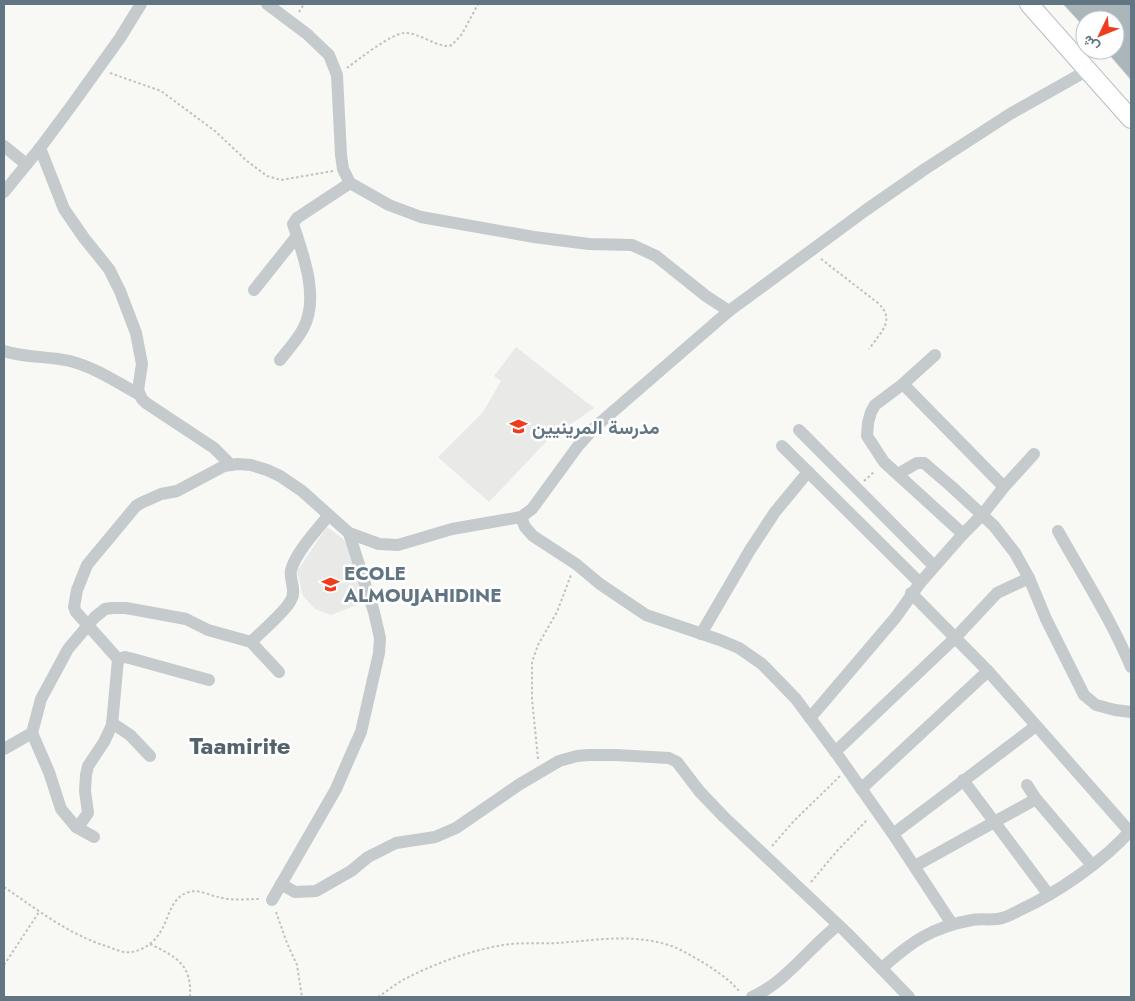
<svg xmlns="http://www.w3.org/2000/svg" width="1135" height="1001" font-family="Jost,Vazirmatn,sans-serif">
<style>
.built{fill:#e9e9e8}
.building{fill:#abb6ba;stroke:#d9d9d7}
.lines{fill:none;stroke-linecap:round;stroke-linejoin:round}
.secondary-casing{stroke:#b7bec1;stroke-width:20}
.path{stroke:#bec2c3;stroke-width:2;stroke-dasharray:2.5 2.5;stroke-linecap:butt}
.street{stroke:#c5cacd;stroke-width:12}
.secondary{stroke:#fff;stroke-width:18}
.labels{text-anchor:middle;stroke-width:5;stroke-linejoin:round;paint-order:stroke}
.poi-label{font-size:19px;font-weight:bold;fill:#617682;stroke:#fff;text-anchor:start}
.district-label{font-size:24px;font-weight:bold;fill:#53636c;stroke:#fff}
</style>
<rect width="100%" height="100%" fill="#f8f8f5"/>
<!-- built -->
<g class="built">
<path d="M516 347 594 408 547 441 489 502 438 457 483 412 501 381 494 376Z"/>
<path d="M327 527 351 545 365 602 331 615 315 609 303 596 297 571Z"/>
</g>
<!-- building -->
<path class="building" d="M1063 4H1131V80L1105 50H1115V20H1085V28Z"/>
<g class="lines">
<defs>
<path id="secondary" d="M1029 4 1131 119"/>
</defs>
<!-- secondary casing -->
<use href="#secondary" class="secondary-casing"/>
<!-- path -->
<g class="path">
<path d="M299 12 304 4"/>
<path d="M347 68C359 59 391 34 404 33 420 32 439 50 452 45L462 34 478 4"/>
<path d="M110 73 161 91 215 131 247 161 267 176 281 180 333 171"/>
<path d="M821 259 878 303C896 320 881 332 869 349"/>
<path d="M864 481 875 471"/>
<path d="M538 759 532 699V662L538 645 557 612 571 575"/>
<path d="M772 846 793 822 840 776"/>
<path d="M811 882 837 851 868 819"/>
<path d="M4 887C38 910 69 935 109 947 114 949 119 951 124 952 137 954 152 945 159 934 169 920 170 897 189 892 198 889 209 895 218 897 231 901 247 899 260 899"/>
<path d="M276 912 287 943 297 965 302 997"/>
<path d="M150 944C177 957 192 965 190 997"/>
<path d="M4 965 39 912"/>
<path d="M378 997C386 992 394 985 403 980 431 965 471 950 503 945 521 942 541 944 559 943 594 940 631 934 665 944 677 947 688 954 699 960 714 969 729 979 740 992"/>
</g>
<!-- street -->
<g class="street">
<path d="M267 4 307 34 329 55 337 75 341 155 343 169 350 183 389 205 421 217 534 237 589 244 632 245 656 256 706 296 729 311"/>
<path d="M4 146 26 164"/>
<path d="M40 148 64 209 84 238 109 269 120 291 136 333 142 364 138 390 142 399 146 403 214 448 231 465"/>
<path d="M4 192 40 148 72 105 120 38 141 4"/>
<path d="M254 290 297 236"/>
<path d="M4 351C25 358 48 356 70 361 94 367 118 383 140 395"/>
<path d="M935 355 903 384 875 405 871 412 868 423 867 436 884 462 963 534"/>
<path d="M280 360C288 350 297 340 303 329 320 298 303 254 293 224L297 218 350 183"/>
<path d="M903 384 1004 487"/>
<path d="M799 430 934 566"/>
<path d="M782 446 920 583"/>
<path d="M898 474 917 463H924L952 487 994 526 1015 553 1029 578 1046 619 1084 695 1096 705 1115 710 1131 712"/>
<path d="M521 517 525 527 533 536 576 564 600 584 646 615 720 640 739 648 762 664 796 699 839 757 893 834 952 924"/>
<path d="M1058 531C1083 576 1111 619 1131 667"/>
<path d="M911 593 988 671 1130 832"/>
<path d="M701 634 750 550 775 512 808 472"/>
<path d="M251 642C260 633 287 610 291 600 297 590 289 581 291 570 296 552 317 530 328 516"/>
<path d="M118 659 125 657 133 659 209 680"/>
<path d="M810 718 896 617 920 583 963 534 982 515 1004 487 1034 454"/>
<path d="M112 723 130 735 150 756"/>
<path d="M32 733 49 772 61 809 76 827 94 837"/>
<path d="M4 749 32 733 41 699 68 649 95 617 105 609 112 608H126L186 619 208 630 251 642 279 672"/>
<path d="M835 752 955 638 997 593 1029 578"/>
<path d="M963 780 1049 895"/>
<path d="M1027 785 1036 799 1092 865"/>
<path d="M861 789 988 671"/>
<path d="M76 827 81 823 88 813 85 791 86 775 88 766 104 742 112 725 118 659 76 612 74 607 77 590 87 565 136 506 141 503 161 494 177 491 224 466 238 464 251 465 267 470 280 476 302 491 349 533 379 544 398 545 452 529 521 517 532 509 578 446 594 428 729 311 866 210 925 169 1010 114 1088 70"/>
<path d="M893 834 1036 726"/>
<path d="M915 866 1036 799"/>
<path d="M281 884 295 892 316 891 351 871 368 857 396 843 435 837 456 828 520 784 559 761 577 756 589 755H616L669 758 677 762 700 792 724 817 847 933 909 997"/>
<path d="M272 900 336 789 352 752 361 732 379 653 380 638 374 612 349 533"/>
<path d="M882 968C911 942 932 927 972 920 981 918 993 921 1002 918 1008 917 1014 913 1020 910 1057 893 1104 861 1131 830"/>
<path d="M752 997C786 982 809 948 838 925"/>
</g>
<!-- secondary -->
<use href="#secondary" class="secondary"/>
</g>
<!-- icons -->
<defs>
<symbol id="school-bare" viewBox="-9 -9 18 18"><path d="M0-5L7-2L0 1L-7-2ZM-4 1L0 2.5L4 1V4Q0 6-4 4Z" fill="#f03c1d" stroke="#fff" stroke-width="2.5" paint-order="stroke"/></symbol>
</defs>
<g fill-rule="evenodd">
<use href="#school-bare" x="506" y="414" width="25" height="25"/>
<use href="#school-bare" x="318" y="572" width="25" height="25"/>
</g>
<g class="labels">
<!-- poi labels -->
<g class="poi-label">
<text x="532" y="434">مدرسة المرينيين</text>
<text x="344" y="580">ECOLE<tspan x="344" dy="22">ALMOUJAHIDINE</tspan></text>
</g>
<!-- district labels -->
<g class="district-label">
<text x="240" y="754">Taamirite</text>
</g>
</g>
<!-- border -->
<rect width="1135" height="1001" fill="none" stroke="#617682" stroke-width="10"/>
<!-- north arrow -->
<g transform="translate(1100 35) rotate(227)"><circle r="24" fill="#ffffff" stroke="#c0c8cd"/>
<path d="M0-4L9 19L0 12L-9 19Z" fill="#f03c1d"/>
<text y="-8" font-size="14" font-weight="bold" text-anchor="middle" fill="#617682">ش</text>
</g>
</svg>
